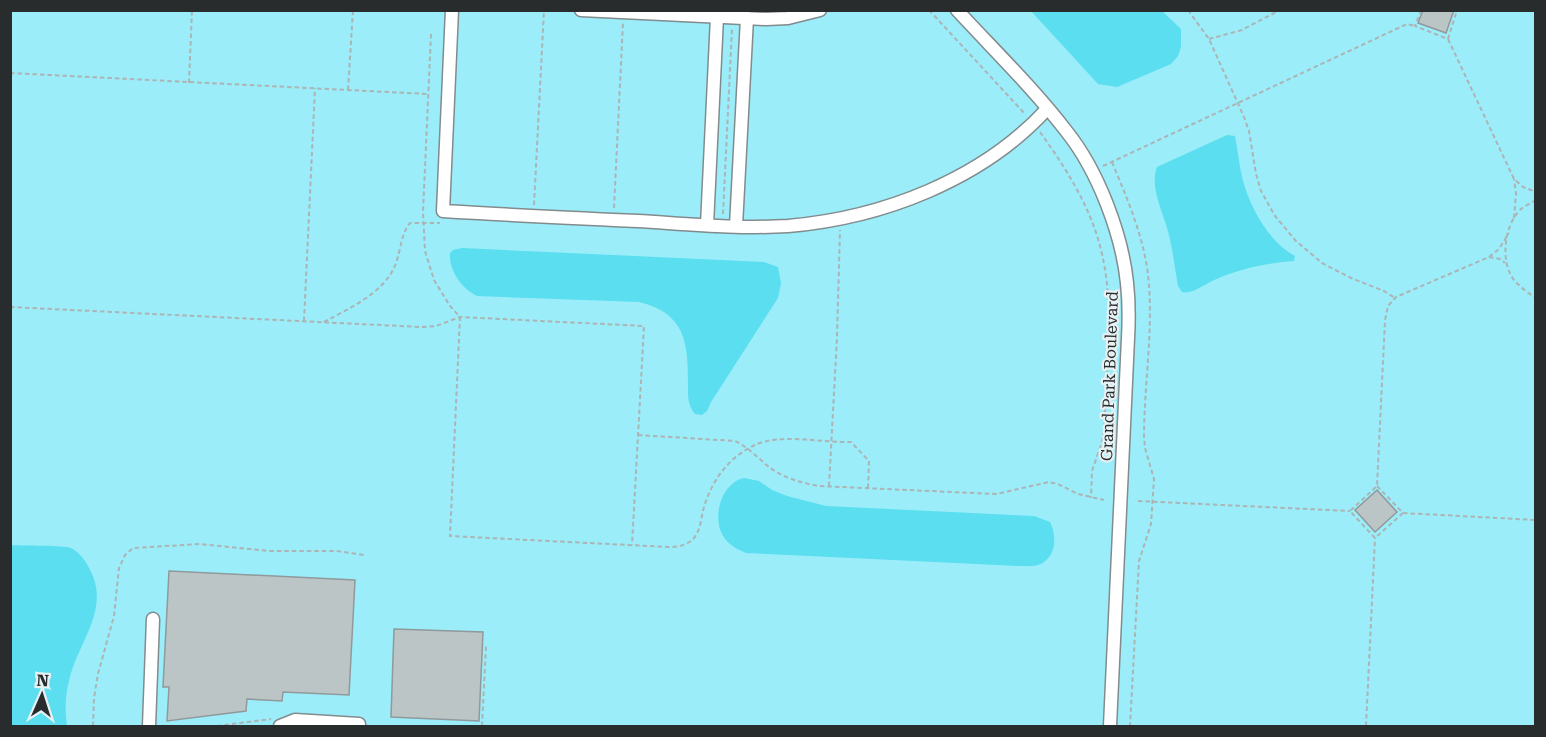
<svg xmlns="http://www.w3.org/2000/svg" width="1546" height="737" font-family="'Roboto Serif',serif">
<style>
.green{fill:#9bedf9}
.water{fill:#5adef0}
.building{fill:#bbc5c6;stroke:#90999b;stroke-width:1.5}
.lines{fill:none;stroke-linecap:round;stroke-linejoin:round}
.minor-casing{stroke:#828b8d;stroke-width:15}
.path{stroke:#acb4b5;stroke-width:2;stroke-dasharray:4.5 3;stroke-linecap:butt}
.minor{stroke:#fff;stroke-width:12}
.labels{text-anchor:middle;stroke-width:4.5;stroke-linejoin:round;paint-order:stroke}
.street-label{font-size:16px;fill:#292c2d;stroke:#e7f1f3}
</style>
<rect width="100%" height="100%" fill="#e7f1f3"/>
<!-- green -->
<path class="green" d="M10 11H1535V726H11Z"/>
<!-- water -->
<g class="water">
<path d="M1031 11H1162L1181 29V47L1178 56 1171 64 1117 87 1098 84Z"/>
<path d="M1227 135 1235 136C1238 151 1239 166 1243 181 1251 209 1269 242 1295 256L1294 261C1266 263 1237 269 1212 281 1202 286 1192 294 1182 292L1178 286C1175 269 1173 252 1169 235 1164 214 1149 188 1157 167Z"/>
<path d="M462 248 764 262 778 267 781 283 778 298 711 402 707 411 702 415 695 414C687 405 688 394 688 383 688 342 685 313 639 302L477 296C461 288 449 271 450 253L453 250Z"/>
<path d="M744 478 759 481 772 490 787 496 826 506 1034 516 1050 522C1056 534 1057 553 1044 562 1038 567 1028 566 1020 566L746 553C739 550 731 546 726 540 710 522 720 483 744 478Z"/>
<path d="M11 545C23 546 62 545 71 548 78 551 86 561 89 568 112 609 78 641 69 681 65 695 65 712 67 726H11Z"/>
</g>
<!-- building -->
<g class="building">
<path d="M1423 10H1454L1446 33 1418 23Z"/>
<path d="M1377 490 1397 512 1375 532 1355 510Z"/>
<path d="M169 571 355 580 349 695 283 692 282 701 247 699 246 711 167 721 169 687H163Z"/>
<path d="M394 629 483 632 479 721 391 717Z"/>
</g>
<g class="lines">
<defs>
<g id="minor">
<path d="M452 10 443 211C508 215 573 218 638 221 688 224 738 229 788 226 882 218 982 180 1047 109"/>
<path d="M581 10 766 19 788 18 820 10"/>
<path d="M957 10C994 50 1034 89 1067 132 1098 171 1122 234 1127 283 1129 301 1129 320 1128 338L1110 726"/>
<path d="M707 225 717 17"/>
<path d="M736 226 747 18"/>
<path d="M149 726 153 619"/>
<path d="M280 726 295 720 359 724V726"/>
</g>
</defs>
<!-- minor casing -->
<use href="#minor" class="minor-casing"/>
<!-- path -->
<g class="path">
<path d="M929 10 1025 114"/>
<path d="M1188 10 1209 39 1244 117 1249 131 1256 174 1261 191 1275 216 1296 241 1322 263 1351 278 1384 291 1395 298"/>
<path d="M1421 10 1415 26 1448 39 1457 10"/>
<path d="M431 34 423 212 425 251 434 280 450 306 460 317 450 536 669 547C678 547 688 545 694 538 701 529 701 517 704 507 712 480 729 457 755 445 780 433 824 443 851 442L869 461 868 489"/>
<path d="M1209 39 1242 30 1280 10"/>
<path d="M1448 39 1514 179 1523 187 1536 192"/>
<path d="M10 73 428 94"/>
<path d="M189 83 192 10"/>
<path d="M348 90 353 10"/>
<path d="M1040 132C1065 167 1089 204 1100 246 1116 305 1106 370 1104 430L1102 442 1092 471 1091 498"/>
<path d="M1112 162C1126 196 1141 230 1147 267 1155 323 1144 381 1144 437L1145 448 1154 479 1151 524 1139 561 1130 726"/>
<path d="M1103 166 1407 24 1415 26"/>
<path d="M1536 200C1531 203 1524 206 1520 210 1504 226 1500 262 1514 280 1520 287 1528 293 1536 298"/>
<path d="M534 205 544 10"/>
<path d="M614 208 623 22"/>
<path d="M723 214 732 28"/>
<path d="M1514 218 1516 193 1514 179"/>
<path d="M1489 257 1500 259 1505 263"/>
<path d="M10 307 421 327 436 326 460 317 644 326 632 545"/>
<path d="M304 321 315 88"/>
<path d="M324 322C350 308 386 292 396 263 401 249 401 234 410 223H440"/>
<path d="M638 435 735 441C748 447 758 458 769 467 783 478 802 483 819 486L996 494 1049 482 1058 484 1078 494 1104 500"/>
<path d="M829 486 837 337 840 230"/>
<path d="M1377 486 1403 513 1375 538 1350 511 1377 486 1385 320 1388 306 1396 297 1489 257 1499 249 1509 233"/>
<path d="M1138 501 1350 511"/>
<path d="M1403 513 1536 520"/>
<path d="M93 726 94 698 98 674 114 616 119 568 125 555 133 548 200 544 269 551H337L364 555"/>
<path d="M217 726 271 719"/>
<path d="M482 726 486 646"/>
<path d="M1366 726 1375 538"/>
</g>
<!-- minor -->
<use href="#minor" class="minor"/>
</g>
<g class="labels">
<!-- street labels -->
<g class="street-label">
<text transform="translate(1109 376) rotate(-88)" y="6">Grand Park Boulevard</text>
</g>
</g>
<!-- border -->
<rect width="1546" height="737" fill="none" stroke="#292c2d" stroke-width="24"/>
<!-- north arrow -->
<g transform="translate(42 695) rotate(3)" stroke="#e7f1f3" stroke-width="4.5" paint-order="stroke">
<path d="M0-4.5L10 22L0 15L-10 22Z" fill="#292c2d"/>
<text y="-9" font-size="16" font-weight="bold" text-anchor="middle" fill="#292c2d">N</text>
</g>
</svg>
